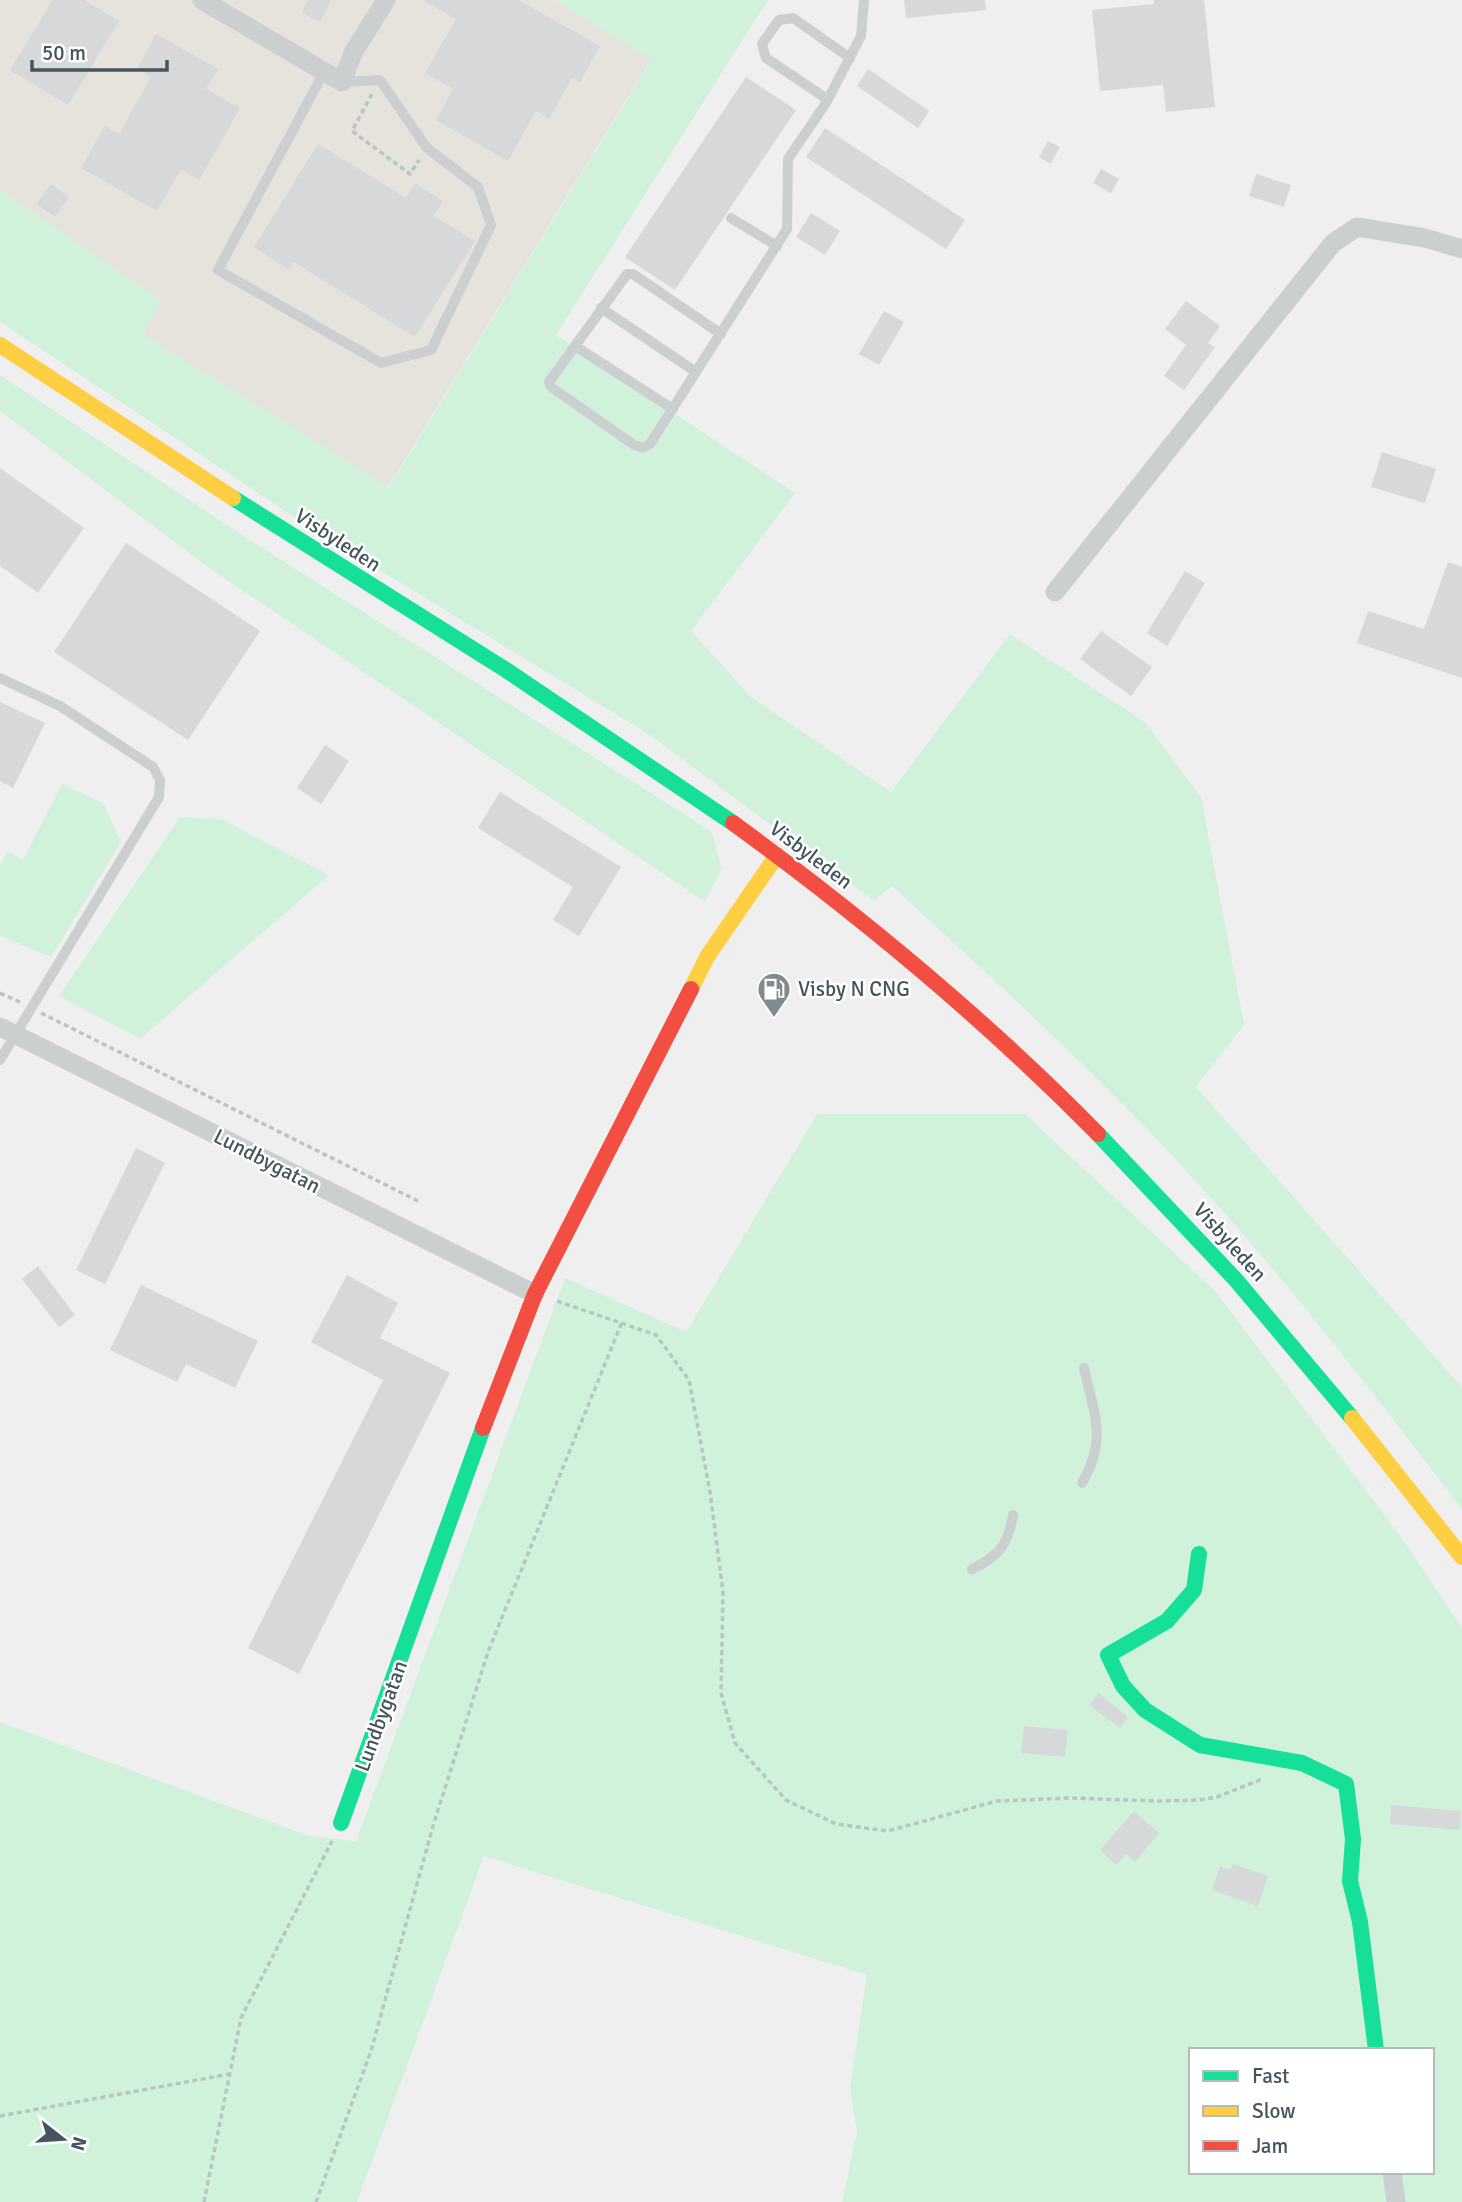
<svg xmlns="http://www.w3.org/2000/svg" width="1462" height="2202" font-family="Signika,sans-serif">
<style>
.commercial{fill:#e6e2dc}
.green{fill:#d1f2da;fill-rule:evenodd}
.building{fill:#d7d8d9}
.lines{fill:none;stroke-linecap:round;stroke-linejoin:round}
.path{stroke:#b7c6bf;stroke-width:3.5;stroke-dasharray:5 3.5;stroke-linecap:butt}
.lane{stroke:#cbcfd0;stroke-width:10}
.street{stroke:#cbcfd0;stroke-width:19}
.fast{stroke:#16e098;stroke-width:16}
.slow{stroke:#ffcf43;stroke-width:16}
.jam{stroke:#f24e42;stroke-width:16}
.labels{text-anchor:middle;stroke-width:5;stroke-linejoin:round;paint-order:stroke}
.street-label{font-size:21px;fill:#44555e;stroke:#fff}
.poi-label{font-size:21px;fill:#44555e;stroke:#fff;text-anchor:start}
</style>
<rect width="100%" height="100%" fill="#f0efef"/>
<!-- commercial -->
<path class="commercial" d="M0 0H554L652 58 388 487 143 335 159 300 0 190Z"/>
<!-- green -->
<g class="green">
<path d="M554 0H768L556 335 795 493 691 631 751 697 891 792 1010 634 1145 722 1201 797 1244 1025 1196 1087 1462 1387V1509C1386 1410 1310 1310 1227 1216 1124 1098 1007 992 892 886L874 901 648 734 317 532 0 322V190L160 300 143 335 389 487 652 59Z"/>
<path d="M0 375 259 546 711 831 722 868 705 902 212 570 0 411Z"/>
<path d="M62 784 103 803 121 842 51 957 0 936V866L8 851 23 860Z"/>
<path d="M180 817 221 819 329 875 140 1039 59 996Z"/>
<path d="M817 1114H1025L1216 1292 1404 1541 1462 1628V2202H842L857 2132 850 2088 867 1975 484 1856 357 2202H0V1722L309 1836 356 1841 565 1278 686 1332ZM1191 2050H1432V2172H1191Z"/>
</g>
<!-- building -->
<g class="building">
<path d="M53 0H84L119 21 68 105 10 70Z"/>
<path d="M308 0H331L320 22 302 13Z"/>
<path d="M422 0H518L600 46 580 82 572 78 549 119 536 111 508 161 436 120 453 89 425 73 456 19Z"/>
<path d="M904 0H985L986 10 906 18Z"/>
<path d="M1154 0H1204L1215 107 1166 112 1163 85 1100 91 1092 10 1154 4Z"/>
<path d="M156 34 218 69 206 89 240 108 199 180 181 169 157 211 81 168 105 126 119 134 151 77 137 69Z"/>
<path d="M868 69 929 111 918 128 857 86Z"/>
<path d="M746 77 796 110 675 290 625 257Z"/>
<path d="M825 128 965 220 946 249 806 157Z"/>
<path d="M1048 141 1060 147 1051 164 1039 157Z"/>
<path d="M318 144 406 198 415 183 443 201 434 216 475 241 415 337 294 262 289 270 254 247Z"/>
<path d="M1101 169 1119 179 1111 193 1093 183Z"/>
<path d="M1256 174 1291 185 1284 207 1249 196Z"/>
<path d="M51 184 69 197 55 217 37 204Z"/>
<path d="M811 213 840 231 825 255 796 237Z"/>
<path d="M1186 301 1220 326 1208 343 1215 347 1184 390 1164 376 1186 345 1165 329Z"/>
<path d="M884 311 904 322 879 365 859 354Z"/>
<path d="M1382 452 1436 469 1425 503 1371 487Z"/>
<path d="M0 468 84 528 38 593 0 566Z"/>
<path d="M126 543 260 631 188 740 54 652Z"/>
<path d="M1448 562 1462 567V678L1357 643 1368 611 1424 629Z"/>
<path d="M1185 571 1205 583 1167 646 1147 633Z"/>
<path d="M1101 631 1152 667 1131 696 1080 659Z"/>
<path d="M0 702 45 723 13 788 0 781Z"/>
<path d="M325 745 349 761 321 804 297 788Z"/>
<path d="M500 792 621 867 579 936 553 920 573 887 478 828Z"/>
<path d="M136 1148 165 1163 105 1284 76 1270Z"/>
<path d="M38 1266 75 1315 59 1327 22 1279Z"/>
<path d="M347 1275 398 1303 380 1338 450 1373 299 1674 248 1648 383 1380 311 1342Z"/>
<path d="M141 1285 258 1341 235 1388 186 1364 177 1382 110 1350Z"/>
<path d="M1098 1693 1128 1717 1120 1728 1089 1705Z"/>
<path d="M1024 1726 1068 1730 1065 1757 1021 1753Z"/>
<path d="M1391 1805 1461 1811 1460 1830 1390 1824Z"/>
<path d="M1134 1811 1159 1833 1135 1862 1126 1854 1116 1865 1100 1850Z"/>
<path d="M1233 1864 1268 1876 1258 1906 1212 1890 1220 1866 1231 1870Z"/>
</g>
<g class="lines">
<!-- path -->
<g class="path">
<path d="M372 94 352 131 410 174 419 160"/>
<path d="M0 993 22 1003"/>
<path d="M41 1013 418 1201"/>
<path d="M557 1301 656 1335 689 1380 710 1492 723 1592 721 1693 735 1743 786 1800 836 1824 888 1831 997 1801 1070 1798 1159 1801 1199 1800 1217 1797 1262 1779"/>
<path d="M0 2116 230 2074"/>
<path d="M204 2202 241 2018 332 1841"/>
<path d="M316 2202 371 2051 433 1826 488 1652 622 1322"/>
</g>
<!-- lane -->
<g class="lane">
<path d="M324 72 218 270 381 363 431 350 491 225 478 187 427 148 380 80 342 82"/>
<path d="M827 99 766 58 762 44 779 20 793 18 850 58"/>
<path d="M731 218 777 246"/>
<path d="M601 308 696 372"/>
<path d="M721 334 633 274H627L549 382 551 387 634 445 643 448 650 444 787 229 788 159 826 103 861 36 864 0"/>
<path d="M575 346 673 409"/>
<path d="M0 678 60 706 153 767 160 780 159 797 0 1060"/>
<path d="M1082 1483C1108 1438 1094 1415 1084 1368"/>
<path d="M972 1569C999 1556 1008 1545 1013 1515"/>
</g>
<!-- street -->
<g class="street">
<path d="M202 0 342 82 353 53 386 0"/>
<path d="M1055 592 1333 243 1357 227 1425 238 1462 249"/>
<path d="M0 1027 535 1294"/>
<path d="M1392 2172 1396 2202"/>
</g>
<!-- fast -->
<g class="fast">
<path d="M233 498 506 670 733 823"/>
<path d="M1098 1134 1236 1280 1352 1418"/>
<path d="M1199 1554 1194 1590 1167 1621 1108 1655 1123 1686 1145 1710 1200 1745 1302 1763 1346 1784 1353 1839 1350 1881 1360 1922 1376 2050"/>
<path d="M341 1823 483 1428"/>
</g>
<!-- slow -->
<g class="slow">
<path d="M0 345 233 498"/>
<path d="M691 989 707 957 777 855"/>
<path d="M1352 1418 1462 1557"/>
</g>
<!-- jam -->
<g class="jam">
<path d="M733 823C862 917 986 1020 1098 1134"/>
<path d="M483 1428 535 1294 691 989"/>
</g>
</g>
<!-- icons -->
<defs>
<symbol id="fuel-pin" viewBox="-11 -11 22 30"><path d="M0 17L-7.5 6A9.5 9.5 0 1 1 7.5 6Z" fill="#808b91" stroke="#fff"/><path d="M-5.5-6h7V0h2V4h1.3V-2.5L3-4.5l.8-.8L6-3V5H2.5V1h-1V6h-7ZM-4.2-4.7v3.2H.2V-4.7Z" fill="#fff"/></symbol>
</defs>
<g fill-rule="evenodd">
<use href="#fuel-pin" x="755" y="970" width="38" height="52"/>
</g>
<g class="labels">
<!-- street labels -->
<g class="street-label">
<text transform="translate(338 540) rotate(33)" y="7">Visbyleden</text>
<text transform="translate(811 855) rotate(37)" y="7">Visbyleden</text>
<text transform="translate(267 1161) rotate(27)" y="7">Lundbygatan</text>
<text transform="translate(1230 1242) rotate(48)" y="7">Visbyleden</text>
<text transform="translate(381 1716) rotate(-70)" y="7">Lundbygatan</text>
</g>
<!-- poi labels -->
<g class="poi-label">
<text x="798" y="996">Visby N CNG</text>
</g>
</g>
<!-- legend -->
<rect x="1189" y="2048" width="245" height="126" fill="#ffffff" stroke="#b4bbbf" stroke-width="2"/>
<rect x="1203" y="2071" width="35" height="10" fill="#16e098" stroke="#b4bbbf" stroke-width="2"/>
<text x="1252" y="2083" font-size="21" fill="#44555e">Fast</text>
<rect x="1203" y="2106" width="35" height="10" fill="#ffcf43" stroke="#b4bbbf" stroke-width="2"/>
<text x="1252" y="2118" font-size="21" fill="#44555e">Slow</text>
<rect x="1203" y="2141" width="35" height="10" fill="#f24e42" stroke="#b4bbbf" stroke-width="2"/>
<text x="1252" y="2153" font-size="21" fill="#44555e">Jam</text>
<!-- north arrow -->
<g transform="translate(63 2139) rotate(107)" stroke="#ffffff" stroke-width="5" paint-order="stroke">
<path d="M0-5L12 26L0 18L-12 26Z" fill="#44555e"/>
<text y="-10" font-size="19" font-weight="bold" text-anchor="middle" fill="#44555e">N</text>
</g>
<!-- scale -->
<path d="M32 60v10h135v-10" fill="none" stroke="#44555e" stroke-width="3.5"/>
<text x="42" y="60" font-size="21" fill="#44555e" stroke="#ffffff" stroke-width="5" paint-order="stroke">50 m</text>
</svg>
